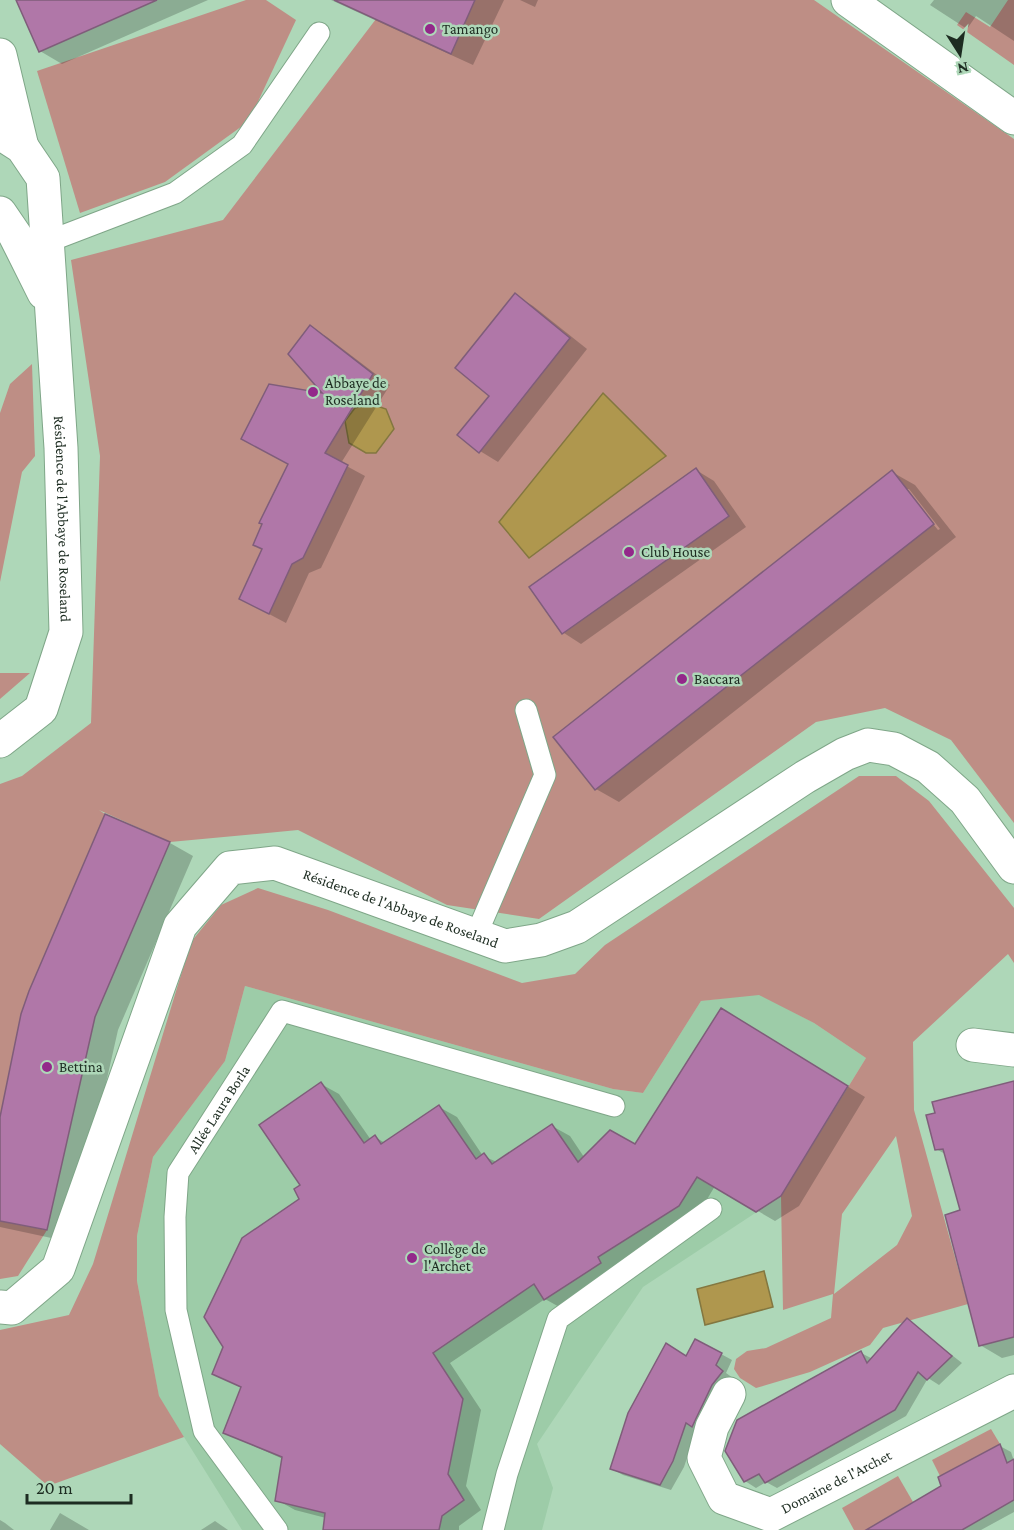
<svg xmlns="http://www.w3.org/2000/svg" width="1014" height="1530" font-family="'Crimson Pro',serif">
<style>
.built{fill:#9dcca8}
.green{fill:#be8e85;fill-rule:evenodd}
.water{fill:#af974e;stroke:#837740;stroke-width:1.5}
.shadow{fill:#0003;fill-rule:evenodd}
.building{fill:#b077a8;stroke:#7f5d7a;stroke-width:1.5}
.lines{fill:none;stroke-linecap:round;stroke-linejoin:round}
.service-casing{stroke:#7fa688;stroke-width:23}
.minor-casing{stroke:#7fa688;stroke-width:35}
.tertiary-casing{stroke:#7fa688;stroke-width:35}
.service{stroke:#fff;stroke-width:21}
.minor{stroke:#fff;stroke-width:33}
.tertiary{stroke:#fff;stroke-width:33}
.poi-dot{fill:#93288a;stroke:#aed7b8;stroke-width:2}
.labels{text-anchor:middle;stroke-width:5;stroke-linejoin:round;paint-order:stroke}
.poi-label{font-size:15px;fill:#1d2c21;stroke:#aed7b8;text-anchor:start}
.street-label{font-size:15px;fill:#1d2c21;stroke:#aed7b8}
</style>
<rect width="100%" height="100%" fill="#aed7b8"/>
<!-- built -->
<path class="built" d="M245 986 613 1089 643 1093 701 1001 759 994 814 1023 866 1058 781 1196 643 1287 537 1444 553 1488 542 1530H242L159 1397 137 1281V1236L153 1157 225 1061Z"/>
<!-- green -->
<g class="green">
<path d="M246 0H266L296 20 249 121 165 182 80 213 37 71Z"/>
<path d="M475 0H814L1014 139V823L951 740 885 708 816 722 539 919 447 905 298 830 170 842 99 810 105 814 29 991 22 1014 0 1117V784L22 776 91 723 100 456 71 260 223 220 376 19 450 53Z"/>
<path d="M1008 0H1014V65L957 25 966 12 990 27Z"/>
<path d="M32 364 35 456 22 472 0 582V413L10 384Z"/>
<path d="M0 673H30L0 699Z"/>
<path d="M859 776H896L929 801 1014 908V963L1008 954 913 1042 914 1110 968 1304 883 1328 870 1345 810 1372 756 1388 740 1378 734 1369 736 1359 747 1351 766 1348 831 1318 833 1294 783 1310 781 1196 866 1058 814 1023 759 995 701 1001 643 1093 613 1089 245 986 225 1061 153 1157 137 1236V1281L159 1396 184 1437 48 1486 0 1444V1330L69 1315 93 1264 191 942 221 905 258 888 328 910 522 983 575 974 605 945ZM896 1136 912 1216 897 1245 834 1294 842 1214Z"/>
<path d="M0 1221 47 1230 18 1276 0 1279Z"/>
<path d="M991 1429 1000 1444 940 1476 932 1460Z"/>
<path d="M898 1476 913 1502 866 1530H854L842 1508Z"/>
</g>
<!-- water -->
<g class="water">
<path d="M603 393 666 456 529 558 499 522Z"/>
<path d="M371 404 386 409 394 429 376 453H366L349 443 345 421 355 408Z"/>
<path d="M764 1271 773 1307 705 1325 697 1289Z"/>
</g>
<!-- shadow -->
<g class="shadow">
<path d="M17 0H208L62 64 40 51Z"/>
<path d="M331 0H504L473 65Z"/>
<path d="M520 0H538L535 7Z"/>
<path d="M934 0H1014V41L976 16 967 29 930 5Z"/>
<path d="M515 295 533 306 587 349 498 462 480 451Z"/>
<path d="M310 327 327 337 390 385 341 463 365 476 321 568 309 573 286 623 241 599 326 395Z"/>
<path d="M696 470 714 481 746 527 581 644 564 633 532 587Z"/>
<path d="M892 472 915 485 956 537 619 802 596 789ZM905 489H909L940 529 938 530Z"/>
<path d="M105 816 170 843 193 856 118 1030 70 1242 0 1227V1124Z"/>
<path d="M739 1020 865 1097 799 1206 775 1221 715 1186 697 1216 563 1309 545 1299 450 1363 481 1410 466 1486 481 1510 459 1526V1530H325L326 1518 295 1510 277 1500 283 1459 225 1433 242 1388 214 1374 301 1200 321 1084 339 1094 371 1140 375 1137 385 1143 439 1107 457 1117 483 1156 497 1162 552 1126 570 1136 584 1157 635 1146Z"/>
<path d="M1014 1082V1355L1002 1358 980 1345 962 1211 947 1155 936 1149Z"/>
<path d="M907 1320 962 1363 939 1385 928 1378 906 1416 777 1488 766 1482 756 1488 745 1481 861 1353 873 1359Z"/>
<path d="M721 1354 732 1360 726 1373 733 1378 697 1428 684 1467 671 1490 623 1475 612 1469 687 1357Z"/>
<path d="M1000 1446 1011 1452 1014 1461V1512L981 1530H869L943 1486Z"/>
<path d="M60 1513 89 1530H90H50Z"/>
<path d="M0 1520 5 1523 14 1530H0Z"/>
<path d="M215 1521 228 1530H201Z"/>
</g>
<!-- building -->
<g class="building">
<path d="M16 0H157L39 52Z"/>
<path d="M334 0H475L451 54Z"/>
<path d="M515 293 570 338 479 453 457 435 489 396 455 368Z"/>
<path d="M310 325 373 374 325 453 348 465 303 558 292 564 269 614 239 599 262 549 253 545 262 524 259 523 288 464 241 439 269 384 322 393 288 354Z"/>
<path d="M696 468 729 516 562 634 529 587Z"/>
<path d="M892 470 934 524 595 790 553 737Z"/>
<path d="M105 814 170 842 95 1017 47 1230 0 1221V1117L21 1014 29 991Z"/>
<path d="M721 1008 848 1086 781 1196 756 1212 697 1177 679 1206 598 1257 601 1263 544 1300 534 1284 433 1353 463 1399 448 1474 464 1500 442 1516 439 1530H323L325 1513 275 1501 282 1457 223 1433 241 1387 212 1374 223 1347 204 1317 242 1238 299 1199 294 1189 300 1185 259 1125 321 1082 364 1143 375 1135 381 1144 439 1105 476 1159 484 1153 492 1164 552 1124 578 1162 610 1130 635 1144Z"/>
<path d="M1014 1081V1337L979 1346 945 1215 960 1210 943 1149 935 1150 926 1115 935 1113 932 1102Z"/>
<path d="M907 1318 952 1356 927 1380 918 1372 895 1410 765 1483 759 1474 744 1482 725 1451 737 1420 861 1351 867 1363Z"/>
<path d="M695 1339 722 1353 716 1365 723 1371 712 1385 692 1427 686 1423 673 1461 660 1485 610 1469 628 1413 666 1343 686 1356Z"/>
<path d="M1000 1444 1007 1463 1014 1459V1500L962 1530H866L941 1486 938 1477Z"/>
</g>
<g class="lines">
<defs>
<g id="service">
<path d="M47 242 175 193 242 145 319 33"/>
<path d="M477 933 545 775 526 710"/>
<path id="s1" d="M277 1530 204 1431 176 1310 175 1217 178 1173 282 1011 614 1106"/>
<path d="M493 1530 507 1474 558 1319 711 1209"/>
</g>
<g id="minor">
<path d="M0 55 22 147"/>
<path id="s2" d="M0 133 22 147 43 178 61 448 66 632 41 709 0 741"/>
<path d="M0 213 15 235 44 293"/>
<path d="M973 1045 1014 1050"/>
<path id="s3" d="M0 1307 12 1308 58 1269 180 926 230 868 275 863 505 946 541 940 577 927 805 777 845 754 868 745 894 749 928 767 965 800 1014 867"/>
<path id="s4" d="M729 1394 712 1427 704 1458 724 1498 771 1515 1014 1391"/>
</g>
<path id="tertiary" d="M848 0 1014 118"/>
</defs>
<!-- service casing -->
<use href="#service" class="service-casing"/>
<!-- minor casing -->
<use href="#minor" class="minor-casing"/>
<!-- tertiary casing -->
<use href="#tertiary" class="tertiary-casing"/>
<!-- service -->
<use href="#service" class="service"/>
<!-- minor -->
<use href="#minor" class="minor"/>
<!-- tertiary -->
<use href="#tertiary" class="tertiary"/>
</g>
<!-- markers -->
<g class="poi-dot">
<circle cx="430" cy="29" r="6"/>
<circle cx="313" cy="392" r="6"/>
<circle cx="629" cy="552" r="6"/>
<circle cx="682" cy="679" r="6"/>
<circle cx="47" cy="1067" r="6"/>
<circle cx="412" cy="1258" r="6"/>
</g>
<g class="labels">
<!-- poi labels -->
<g class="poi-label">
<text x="442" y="34">Tamango</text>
<text x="325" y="388">Abbaye de<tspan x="325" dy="17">Roseland</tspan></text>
<text x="641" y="557">Club House</text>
<text x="694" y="684">Baccara</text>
<text x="59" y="1072">Bettina</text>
<text x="424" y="1254">Collège de<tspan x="424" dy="17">l'Archet</tspan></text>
</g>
<!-- street labels -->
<g class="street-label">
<text dy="5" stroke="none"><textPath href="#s2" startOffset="405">Résidence de l'Abbaye de Roseland</textPath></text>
<text dy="5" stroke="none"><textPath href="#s3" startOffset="692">Résidence de l'Abbaye de Roseland</textPath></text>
<text dy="5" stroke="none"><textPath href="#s1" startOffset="460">Allée Laura Borla</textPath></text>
<text dy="5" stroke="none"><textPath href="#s4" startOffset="237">Domaine de l'Archet</textPath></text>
</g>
</g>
<!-- north arrow -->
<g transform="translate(960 54) rotate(168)" stroke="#aed7b8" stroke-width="4.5" paint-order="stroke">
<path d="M0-4.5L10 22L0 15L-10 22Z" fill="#1d2c21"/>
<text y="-9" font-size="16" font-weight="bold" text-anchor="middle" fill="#1d2c21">N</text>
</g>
<!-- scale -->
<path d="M27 1494v9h104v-9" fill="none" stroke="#1d2c21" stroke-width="3"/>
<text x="36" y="1494" font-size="18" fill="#1d2c21" stroke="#aed7b8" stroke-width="4.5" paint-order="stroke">20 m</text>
</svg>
